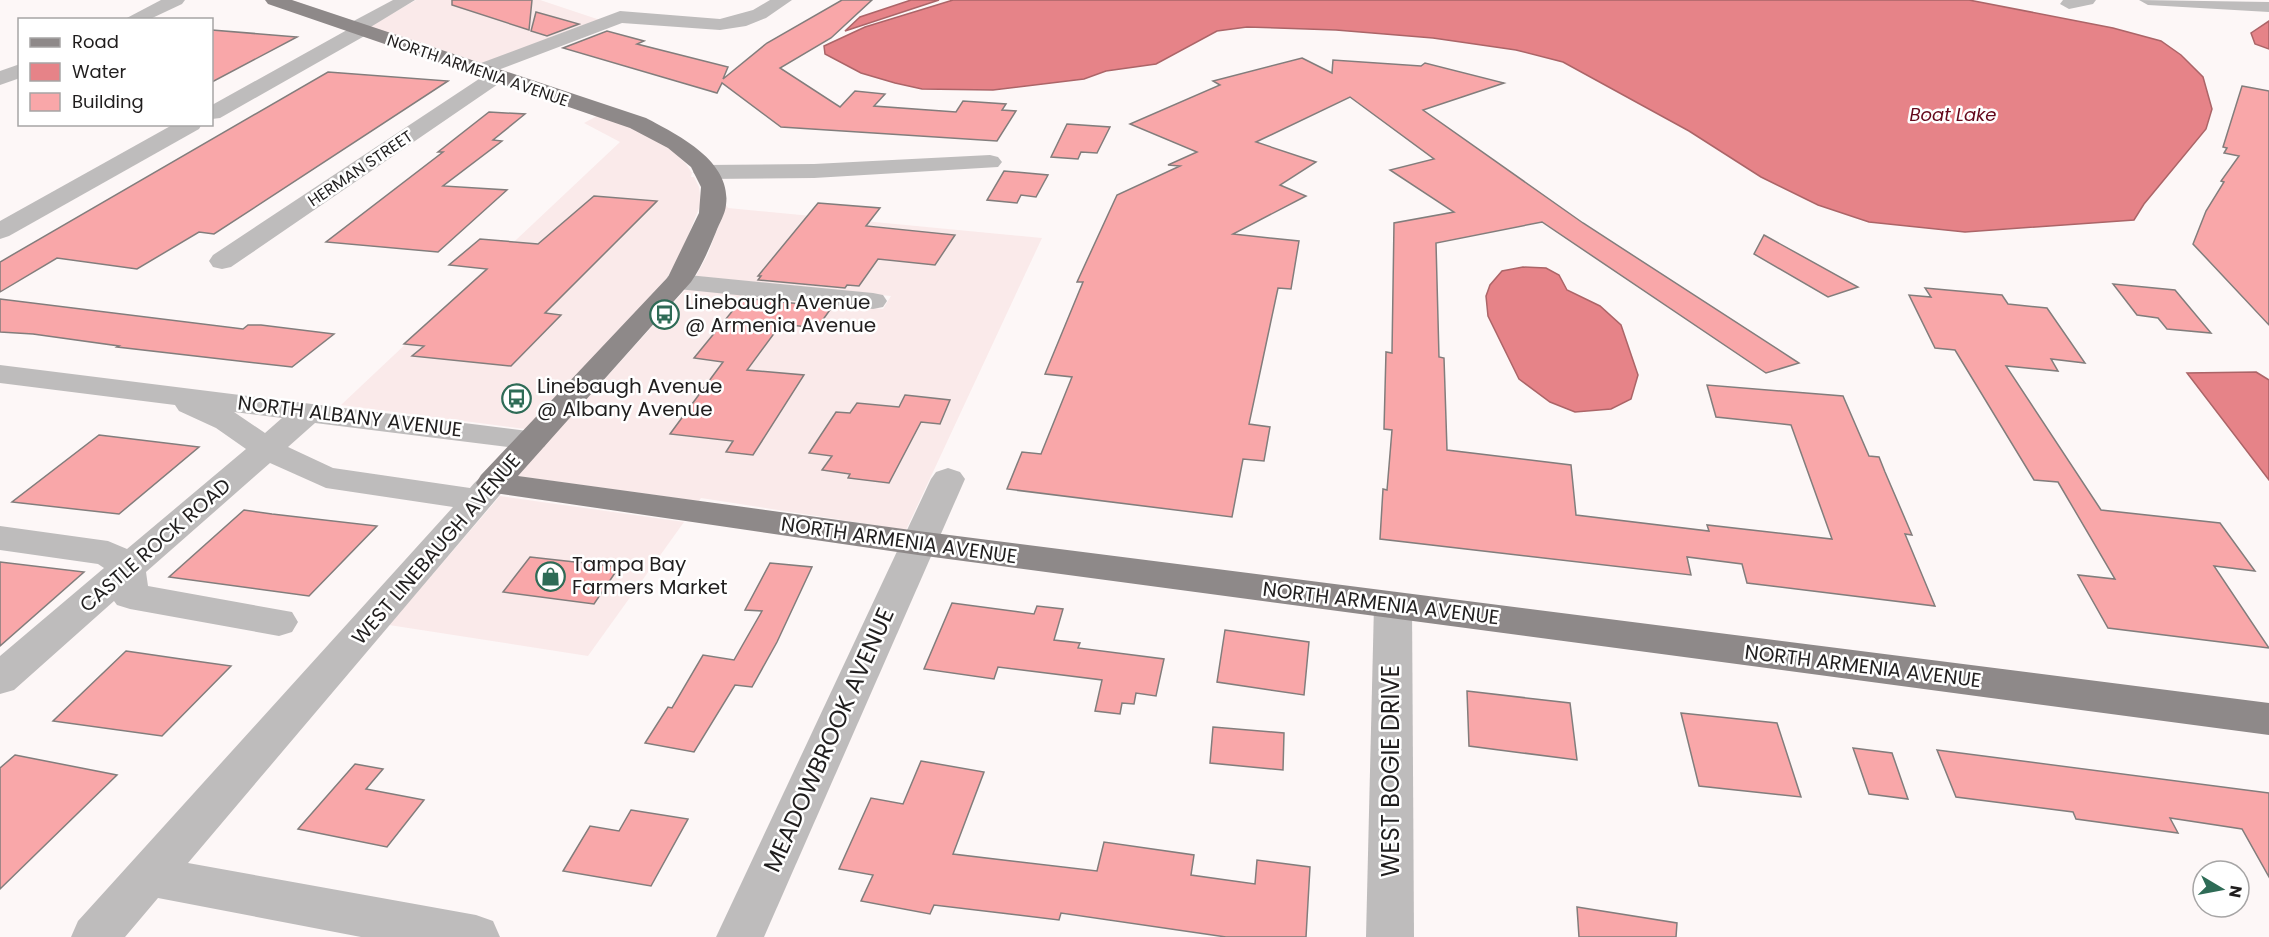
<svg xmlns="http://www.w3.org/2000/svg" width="2269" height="937" font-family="Poppins,sans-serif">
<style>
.built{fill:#faeaea}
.water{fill:#e68388;stroke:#ab6568;stroke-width:1.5}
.building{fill:#f9a7a9;stroke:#827d7c;stroke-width:1.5}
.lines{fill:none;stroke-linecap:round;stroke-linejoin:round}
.minor{fill:#bebcbc;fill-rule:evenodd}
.major{fill:#8e8989;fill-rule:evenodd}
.labels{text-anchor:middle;stroke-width:5;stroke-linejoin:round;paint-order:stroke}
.far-street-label{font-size:16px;fill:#201e1e;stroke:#fff}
.far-water-label{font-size:18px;font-style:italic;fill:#64081b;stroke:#fff}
.poi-label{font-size:20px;fill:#201e1e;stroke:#fff;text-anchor:start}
.street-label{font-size:20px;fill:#201e1e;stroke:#fff}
.near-street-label{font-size:24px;fill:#201e1e;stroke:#fff}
</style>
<rect width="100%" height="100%" fill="#fdf7f7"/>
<!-- built -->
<g class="built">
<path d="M416 0H540L600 20 481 65 368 27Z"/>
<path d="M597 116 628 126 669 147 686 164 692 173 691 177H694L699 187 701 203 681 254 665 281 525 429 341 405 620 142 584 123Z"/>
<path d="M726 205 728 208 1042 238 906 530 701 498 699 501 517 476 686 289 883 309 891 296 696 276 708 254Z"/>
<path d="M500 496 684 522 588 656 389 625Z"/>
</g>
<!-- water -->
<g class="water">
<path d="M911 0H939L845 31 860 17Z"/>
<path d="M953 0H1969L2113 28 2161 41 2181 55 2203 77 2212 109 2206 129 2144 204 2134 220 1965 232 1869 222 1818 205 1761 177 1689 131 1563 62 1516 50 1433 38 1336 30 1247 27 1217 31 1156 64 1106 71 1084 79 993 90 922 89 895 83 861 73 825 54 824 46 865 27Z"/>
<path d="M2269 21V49L2255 44 2251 33Z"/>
<path d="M1523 267 1546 268 1559 275 1567 290 1600 306 1621 325 1638 375 1631 399 1611 409 1575 412 1550 402 1519 379 1488 316 1486 296 1490 285 1502 271Z"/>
<path d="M2256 372 2269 380V480L2187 373Z"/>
</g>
<!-- building -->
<g class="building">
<path d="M452 0H532L529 30 452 5Z"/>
<path d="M842 0H872L831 38 780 68 840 107 855 91 885 94 874 106 956 112 963 101 1006 104 1002 110 1016 111 997 141 781 127 722 83 717 93 563 48 607 31 644 41 637 44 728 67 723 79 767 43Z"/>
<path d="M536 12 579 24 547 36 531 31Z"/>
<path d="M212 30 297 37 212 82Z"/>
<path d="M1302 58 1332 73 1333 60 1421 66 1425 63 1504 83 1423 110 1583 223 1799 363 1766 373 1542 222 1436 243 1439 357 1444 358 1447 450 1571 465 1576 515 1709 531 1707 525 1832 539 1791 425 1716 417 1707 385 1843 396 1869 456 1879 457 1885 472 1912 535 1905 534 1935 606 1747 583 1742 564 1687 557 1691 575 1380 539 1383 489 1387 490 1392 430 1384 429 1386 352 1392 353 1394 223 1454 212 1390 170 1434 159 1350 97 1256 142 1316 162 1280 185 1306 196 1233 234 1299 241 1291 289 1278 288 1249 424 1270 427 1264 461 1243 459 1232 517 1007 489 1022 452 1041 454 1072 377 1045 374 1083 282H1077L1117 195 1180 166 1168 165 1197 152 1130 124 1220 85 1213 81Z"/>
<path d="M328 72 448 81 214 234 199 232 137 269 57 258 0 292V262Z"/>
<path d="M2242 86 2269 91V325L2193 244 2206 211 2224 182 2221 181 2239 156 2224 153 2227 148 2223 147Z"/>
<path d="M489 112 525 114 493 140 502 141 443 186 507 190 438 252 326 242 443 152H438Z"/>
<path d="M1067 124 1110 127 1097 153 1081 152 1078 159 1051 157Z"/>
<path d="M1004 171 1048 175 1036 197 1021 195 1017 203 987 200Z"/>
<path d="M594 196 657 201 545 313 561 315 511 366 412 356 424 346 404 344 487 269 449 265 480 239 538 244Z"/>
<path d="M818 203 880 208 866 226 955 235 935 265 878 259 859 286 847 285 845 288 758 280 761 276H758Z"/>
<path d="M1764 235 1858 287 1828 297 1754 254Z"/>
<path d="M2113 284 2175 290 2211 333 2167 329 2158 318 2137 315Z"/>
<path d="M1925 288 2002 295 2008 304 2047 308 2085 363 2051 359 2058 371 2006 366 2101 510 2220 523 2255 571 2214 566 2269 648 2108 628 2078 575 2115 579 2058 482 2034 480 1955 350 1935 348 1909 295 1931 297Z"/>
<path d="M743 298 832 307 817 328 781 324 747 370 804 375 753 455 726 452 733 441 670 434 723 362 694 358Z"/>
<path d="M0 299 243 329 248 325H261L334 334 292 367 117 347 119 346 33 334 0 332Z"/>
<path d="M905 395 950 400 940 424 921 422 889 483 848 478 850 474 822 470 832 456 809 453 836 412 850 413 857 403 899 407Z"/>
<path d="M99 435 199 447 119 514 12 502Z"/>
<path d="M244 510 272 514 377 526 309 596 169 577Z"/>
<path d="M530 557 575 562 619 567 594 604 503 592Z"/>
<path d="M0 562 84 572 0 646Z"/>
<path d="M770 563 812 567 777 642 752 687 735 685 694 752 645 743 668 707 672 708 703 655 734 660 762 611 745 610Z"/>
<path d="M952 603 1034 614 1037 606 1063 609 1054 640 1080 643 1078 648 1164 659 1156 696 1136 693 1134 704 1122 703 1120 714 1095 711 1102 680 998 667 994 679 924 669Z"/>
<path d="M1225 630 1309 642 1304 695 1217 682Z"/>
<path d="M126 651 181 659 231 666 162 736 53 721Z"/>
<path d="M1467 691 1570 703 1577 760 1469 746Z"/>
<path d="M1681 713 1777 723 1801 797 1699 786Z"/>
<path d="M1213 727 1284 733 1283 770 1210 763Z"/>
<path d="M1853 748 1892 753 1908 799 1869 794Z"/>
<path d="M1937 750 2269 793V877L2242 829 2170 818 2178 833 2076 819 2073 812 1956 797Z"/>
<path d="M15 755 117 775 0 889V768Z"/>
<path d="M921 761 984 772 953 854 1097 871 1104 842 1194 855 1191 875 1255 884 1257 860 1310 867 1306 937H1226L1061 913 1059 920 934 905 930 914 861 901 873 875 839 869 871 798 903 804Z"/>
<path d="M355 764 383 769 366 789 424 800 387 847 298 829Z"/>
<path d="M631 810 688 819 651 886 563 871 590 826 619 831Z"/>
<path d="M1577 907 1677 923 1676 937H1579Z"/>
</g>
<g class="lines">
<!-- minor -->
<g class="minor">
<path d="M161 0H185L182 4 148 20H123Z"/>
<path d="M393 0H415L369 28 368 34 220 118 212 119V105L347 30 348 24Z"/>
<path d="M770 0H792L766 18 746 26 720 30 622 23 498 70 507 76 504 80 231 267 222 269 213 267 209 261 213 255 485 75 473 74 470 70 473 66 620 11 720 19 753 10Z"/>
<path d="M2063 0H2096L2093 4 2069 9 2060 4Z"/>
<path d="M2139 0 2269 2V12L2148 5Z"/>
<path d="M20 64V78L0 85V71Z"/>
<path d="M174 124H202L199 129 9 236 0 239V221Z"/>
<path d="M990 155 998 157 1002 162 998 167 814 178 705 179 697 177 693 172 697 167 705 165 814 164Z"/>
<path d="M678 274 873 293 883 295 887 301 883 307 873 309 668 288 665 282 668 276Z"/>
<path d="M0 365 544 433 549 440 544 447 533 450 315 423 288 447 333 468 470 488C481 475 488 471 505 475L510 483 188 863 476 915 493 921 500 937H361L158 898 125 937H71L78 921 453 507 326 488 270 463 146 572 148 586 292 612 298 622 292 632 279 636 130 609 117 605 114 601 14 690 0 694V656L104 568 98 564 0 550V526L108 541 127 549 246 449 216 428 179 411 175 405 0 383ZM234 412 282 418 265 433Z"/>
<path d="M948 468 960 472 965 479 764 937H716L931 479 936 472Z"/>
<path d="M1393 592 1406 596 1412 605 1414 937H1366L1374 605 1380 596Z"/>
</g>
<!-- major -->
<path class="major" d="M265 0H292L646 118C678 135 732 161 726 205 725 215 719 223 716 232 709 249 702 266 691 282L518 476 918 531 2269 703V735L918 555 481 491 476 483 481 475 668 277 699 213 701 187 691 167 668 148 630 128 268 4Z"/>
</g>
<!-- icons -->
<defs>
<symbol id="bus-ring" viewBox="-11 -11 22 22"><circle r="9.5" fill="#fff" stroke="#2e6b56" stroke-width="1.5"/><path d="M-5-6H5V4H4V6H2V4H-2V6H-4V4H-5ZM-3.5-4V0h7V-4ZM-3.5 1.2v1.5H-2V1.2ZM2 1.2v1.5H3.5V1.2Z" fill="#2e6b56"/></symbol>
<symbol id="shop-ring" viewBox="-11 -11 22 22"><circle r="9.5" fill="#fff" stroke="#2e6b56" stroke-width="1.5"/><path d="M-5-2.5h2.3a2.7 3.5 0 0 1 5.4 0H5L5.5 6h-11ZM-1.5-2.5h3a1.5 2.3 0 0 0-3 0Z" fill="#2e6b56"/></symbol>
</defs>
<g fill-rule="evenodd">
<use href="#bus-ring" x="648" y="298" width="33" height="33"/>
<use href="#bus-ring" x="500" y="382" width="33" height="33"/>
<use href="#shop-ring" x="534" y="560" width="33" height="33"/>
</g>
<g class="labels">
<!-- far-street labels -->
<g class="far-street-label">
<text transform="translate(478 70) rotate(19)" y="6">NORTH ARMENIA AVENUE</text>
<text transform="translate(360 168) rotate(-34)" y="6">HERMAN STREET</text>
</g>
<!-- far-water labels -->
<g class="far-water-label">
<text x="1953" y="121">Boat Lake</text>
</g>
<!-- poi labels -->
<g class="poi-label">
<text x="685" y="309">Linebaugh Avenue<tspan x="685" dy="23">@ Armenia Avenue</tspan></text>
<text x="537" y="393">Linebaugh Avenue<tspan x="537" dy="23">@ Albany Avenue</tspan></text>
<text x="572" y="571">Tampa Bay<tspan x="572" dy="23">Farmers Market</tspan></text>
</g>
<!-- street labels -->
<g class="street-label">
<text transform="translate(350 416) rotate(7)" y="7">NORTH ALBANY AVENUE</text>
<text transform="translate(899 540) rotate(8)" y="7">NORTH ARMENIA AVENUE</text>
<text transform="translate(155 545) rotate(-41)" y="7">CASTLE ROCK ROAD</text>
<text transform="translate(436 549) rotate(-49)" y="7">WEST LINEBAUGH AVENUE</text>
<text transform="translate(1381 603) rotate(7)" y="7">NORTH ARMENIA AVENUE</text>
<text transform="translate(1863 666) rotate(7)" y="7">NORTH ARMENIA AVENUE</text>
</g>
<!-- near-street labels -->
<g class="near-street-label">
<text transform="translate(829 740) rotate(-66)" y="8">MEADOWBROOK AVENUE</text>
<text transform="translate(1391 771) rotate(-90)" y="8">WEST BOGIE DRIVE</text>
</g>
</g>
<!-- legend -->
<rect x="18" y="18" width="195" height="108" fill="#ffffff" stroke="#a6a5a5" stroke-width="1.5"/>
<rect x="30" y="38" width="30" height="9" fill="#8e8989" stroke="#a6a5a5" stroke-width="1.5"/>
<text x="72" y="48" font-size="18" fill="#201e1e">Road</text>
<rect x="30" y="63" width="30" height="18" fill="#e68388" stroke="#a6a5a5" stroke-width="1.5"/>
<text x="72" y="78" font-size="18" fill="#201e1e">Water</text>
<rect x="30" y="93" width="30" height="18" fill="#f9a7a9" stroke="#a6a5a5" stroke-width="1.5"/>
<text x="72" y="108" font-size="18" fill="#201e1e">Building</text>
<!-- north arrow -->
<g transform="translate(2221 889) rotate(100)"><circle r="28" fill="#ffffff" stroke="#a6a5a5" stroke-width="1.5"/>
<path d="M0-4.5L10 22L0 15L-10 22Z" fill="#2e6b56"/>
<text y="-9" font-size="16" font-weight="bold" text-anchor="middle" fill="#201e1e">N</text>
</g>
</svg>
